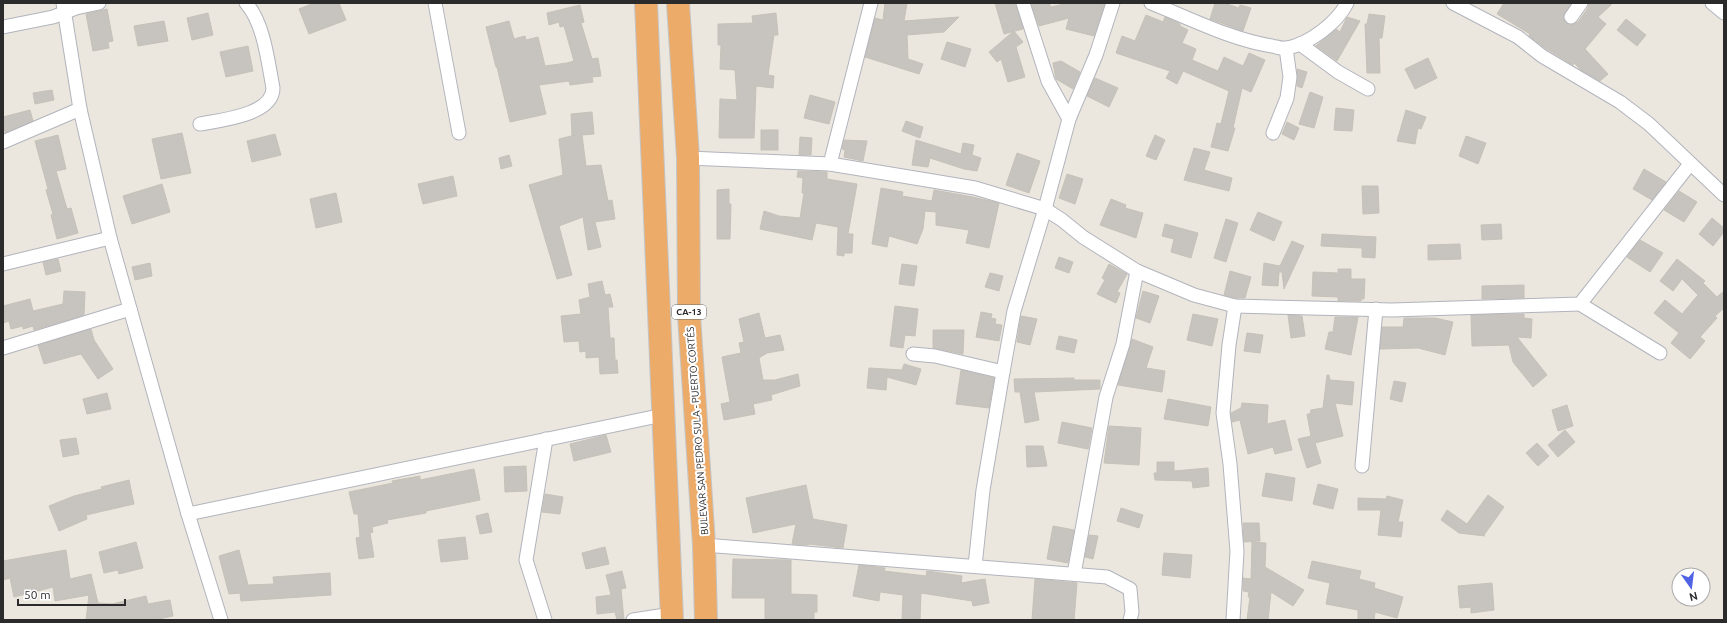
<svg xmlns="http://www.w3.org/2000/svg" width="1727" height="623" font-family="Ubuntu,sans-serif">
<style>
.building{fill:#c7c3be;stroke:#c6c2b8}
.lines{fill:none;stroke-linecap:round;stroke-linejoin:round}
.street-casing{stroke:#b2b4bd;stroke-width:15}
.highway-casing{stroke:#c4c4c4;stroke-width:24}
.street{stroke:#fff;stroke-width:13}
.highway{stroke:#ecab69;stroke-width:22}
.labels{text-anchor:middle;stroke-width:4;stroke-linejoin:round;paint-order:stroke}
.shield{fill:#fff;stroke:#6b6b6b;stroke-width:1}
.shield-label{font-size:9px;font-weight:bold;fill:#2b2b2b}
.street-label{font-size:10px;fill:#2b2b2b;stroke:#fff}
</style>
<rect width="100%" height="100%" fill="#ebe7df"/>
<!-- building -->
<g class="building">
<path d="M314 3H339L346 20 309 34 299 9Z"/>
<path d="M885 3H907L904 21 959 17 944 32 907 35 908 59 923 64 919 74 865 57 875 18 883 20Z"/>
<path d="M995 3H1015L1023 29 1004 34Z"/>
<path d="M1031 3H1049L1051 7 1068 3H1105L1094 36 1066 29 1069 18 1039 26Z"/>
<path d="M1215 3H1224L1239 8 1240 5 1251 8 1243 31 1210 19Z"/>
<path d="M1504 3H1571L1563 17 1566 23 1571 25 1578 22 1588 8 1589 3H1613L1598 17 1606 24 1585 49 1608 74 1600 81 1581 70 1574 63 1573 65 1545 48 1529 36 1530 34 1497 14Z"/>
<path d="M580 5 584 22 581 23 592 59 598 58 601 76 592 77 593 82 570 85 569 81 539 85 546 114 510 122 497 67H496L486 27 509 21 514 39 525 36 526 40 538 37 545 66 567 63 574 61 564 26 560 27 559 22 549 25 547 13Z"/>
<path d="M107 9 113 41 108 42 109 48 93 51 86 14Z"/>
<path d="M208 13 213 35 192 40 187 18Z"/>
<path d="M776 13 778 35H774L768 75 774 76 773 88 756 86 754 138H719L720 99 737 100 735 70 720 69 721 45H718V24L753 23 752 16Z"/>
<path d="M1369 14 1385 16 1382 38H1379L1380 73H1367L1365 24H1367Z"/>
<path d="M1146 15 1163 22 1165 17 1180 24V26L1188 30 1182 43 1196 49 1192 60 1218 71 1224 57 1243 66 1249 53 1265 60 1251 92 1242 88 1233 128H1235L1228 151 1211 147 1217 123 1221 124 1229 91 1183 71 1177 84 1166 78 1170 71 1116 53 1122 36 1135 41Z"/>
<path d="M1347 17 1360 21 1337 61 1316 46 1336 29 1340 32Z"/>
<path d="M1626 19 1646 35 1637 46 1617 30Z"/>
<path d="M164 21 168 41 138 46 134 26Z"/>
<path d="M1014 31 1023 42 1016 47 1025 77 1008 82 1001 59 997 62 989 52Z"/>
<path d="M947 42 971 49 965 67 941 59Z"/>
<path d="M248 46 253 71 226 77 220 52Z"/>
<path d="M1428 58 1437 78 1415 89 1405 69Z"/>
<path d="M1061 61 1080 72 1073 89 1056 79 1053 63Z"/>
<path d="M1297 69 1307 72 1302 88 1297 86Z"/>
<path d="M1095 78 1118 88 1109 107 1087 96Z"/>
<path d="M52 90 54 100 35 104 33 93Z"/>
<path d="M1310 92 1323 97 1314 128 1299 124Z"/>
<path d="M810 95 835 102 829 124 804 118Z"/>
<path d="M1336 108 1354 110 1352 131 1334 130Z"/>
<path d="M30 110 33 121 5 133 3 117Z"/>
<path d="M1406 110 1426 117 1421 129 1418 128 1415 144 1397 141Z"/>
<path d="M592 112 594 134 582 135 586 166 601 165 608 201 612 200 615 219 595 222 601 247 588 250 583 217 559 226 572 275 557 279 529 185 563 175 559 139 575 135 572 136 571 114Z"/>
<path d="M906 121 923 127 920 138 902 131Z"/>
<path d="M1287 122 1299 128 1294 140 1282 134Z"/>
<rect x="761" y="130" width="17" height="20"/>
<path d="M182 133 191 173 161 179 152 139Z"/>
<path d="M275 134 281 155 252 162 247 141Z"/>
<path d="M58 135 66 169 56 171 67 209 71 208 78 233 57 239 51 215 53 214 46 190 48 189 35 141Z"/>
<path d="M1155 135 1165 140 1156 160 1146 156Z"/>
<path d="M1466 136 1486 143 1478 164 1459 156Z"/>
<path d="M800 137 812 138 811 155H799Z"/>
<path d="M844 140 867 141 863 161 844 157 845 150 842 149Z"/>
<path d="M916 140 961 154 963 143 974 145 972 155 981 158 977 171 964 169 930 158 928 167 912 165Z"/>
<path d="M1194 148 1210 152 1204 170 1232 178 1229 191 1184 180Z"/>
<path d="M1017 153 1040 161 1029 193 1006 185Z"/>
<path d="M509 155 512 166 501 169 499 158Z"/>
<path d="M1644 169 1666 182 1652 200 1633 189Z"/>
<path d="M798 171 827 172V179L857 184 848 234H853L852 253H844V256L837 255 838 227 816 223 812 240 760 229 764 211 779 216 800 218 804 193H802L803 178 797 177Z"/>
<path d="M1067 174 1083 179 1075 204 1059 198Z"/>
<path d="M453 176 457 196 423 204 418 184Z"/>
<path d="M162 184 170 212 132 224 123 196Z"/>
<path d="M1362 186H1378L1379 213 1363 214Z"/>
<path d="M881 188 903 192 902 196 932 201 934 190 973 197 999 203 989 248 966 243 969 230 936 225V212L925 211 923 229 917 244 889 236 887 247 872 244Z"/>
<path d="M729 189V204H731L730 239H717V190Z"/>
<path d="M1679 191 1697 202 1684 222 1664 210Z"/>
<path d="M336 193 342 222 316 228 310 199Z"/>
<path d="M1111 199 1126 205 1125 208 1143 213 1136 238 1100 225Z"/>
<path d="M1258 212 1282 222 1274 241 1250 230Z"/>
<path d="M1712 218 1724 228V232L1713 246 1699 234Z"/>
<path d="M1226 219 1238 223 1226 262 1214 258Z"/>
<path d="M1165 224 1198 233 1191 258 1171 252 1174 239 1162 236Z"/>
<path d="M1501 224 1502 239 1482 240 1481 225Z"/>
<path d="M1322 234 1376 237 1375 258 1362 257V248L1321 246Z"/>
<path d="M1640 240 1663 253 1650 272 1627 257Z"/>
<path d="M1292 241 1304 246 1284 289 1282 272H1279L1278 286 1262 285 1264 263 1280 266Z"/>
<path d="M1460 244 1461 259 1428 260V245Z"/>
<path d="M1059 257 1073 262 1069 273 1055 268Z"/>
<path d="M58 259 61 271 46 275 43 262Z"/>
<path d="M1677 259 1705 281 1703 283 1717 297 1724 291V308L1715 316 1717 318 1700 337 1705 341 1690 359 1671 343 1679 333 1654 313 1665 300 1682 314 1698 295 1682 279 1673 291 1660 281Z"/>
<path d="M150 263 152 276 135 280 132 267Z"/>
<path d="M902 264 917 266 914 286 899 284Z"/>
<path d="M1109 264 1127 274 1117 292 1120 293 1116 303 1097 294 1105 280 1102 278Z"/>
<path d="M1338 269H1351V279H1365L1364 299H1361V301H1338V297L1312 296 1313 272 1338 273Z"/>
<path d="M1230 271 1251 277 1245 298H1236L1224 295Z"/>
<path d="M990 273 1003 276 999 291 985 287Z"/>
<path d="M602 281 605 295 610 294 613 307H608L610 338H614L615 360H617L618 373 600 374 599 357 586 358V351L580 352 579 341 564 342 561 316 581 314 579 300 590 297 588 284Z"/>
<path d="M1524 285V298L1482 299V286Z"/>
<path d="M64 291 85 292 84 315 34 330 33 326 23 329V326L11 329 9 321 3 323V306L30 299 33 311 63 304Z"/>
<path d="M1143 291 1159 296 1150 323 1136 318Z"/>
<path d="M895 306 918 309 915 336 905 335 903 348 890 346Z"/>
<path d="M981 312 992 314 991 318 996 319 995 324 1002 325 999 341 976 337Z"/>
<path d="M759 313 765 338 780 335 784 350 767 353 759 358 763 380H775L798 374 800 386 771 395 772 400 753 404 755 414 724 420 721 404 730 402 722 357 741 353 739 343 744 342 739 319Z"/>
<path d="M1193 314 1218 319 1212 346 1187 340Z"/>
<path d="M1524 314V318L1532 319 1531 338 1517 337 1547 375 1533 387 1513 362 1509 345 1472 346 1471 315Z"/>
<path d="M1288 315 1302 316 1305 336 1291 338Z"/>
<path d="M1021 316 1037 319 1030 345 1017 342Z"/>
<path d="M1335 317H1358L1351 355 1325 349 1329 332H1333Z"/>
<path d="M1404 318H1435L1453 322 1445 355 1418 348 1380 349 1382 327H1403Z"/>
<path d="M91 329 94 340 113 369 98 379 81 354 44 364 38 345Z"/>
<path d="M933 330H964L963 354 933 348Z"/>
<path d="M1247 333 1263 335 1260 353 1244 351Z"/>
<path d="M1059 336 1077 340 1074 353 1056 349Z"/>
<path d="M1132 339 1153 347 1146 368 1165 371 1162 392 1118 385Z"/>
<path d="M904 364 921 369 916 385 887 377 886 390 867 388 869 368 902 370Z"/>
<path d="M961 370 994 378 989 408 956 404Z"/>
<path d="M1327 375H1329L1330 380 1354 382 1352 405 1335 403 1343 436 1315 443 1321 463 1307 468 1298 439 1311 436 1307 414H1310L1311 410 1323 408Z"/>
<path d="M1074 378V380H1100V389L1034 392 1039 420 1025 423 1020 392H1015L1014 379Z"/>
<path d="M1394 381 1406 383 1402 402 1390 399Z"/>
<path d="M107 393 111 409 87 414 83 399Z"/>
<path d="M1168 399 1211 407 1208 426 1164 419Z"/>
<path d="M1242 403 1268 405 1267 424 1285 420 1292 450 1275 454 1273 447 1248 454 1240 420 1232 422 1231 413 1241 408Z"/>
<path d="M1567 405 1573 426 1558 431 1552 410Z"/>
<path d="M1062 422 1092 428 1088 449 1058 443Z"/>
<path d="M1109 426 1141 428 1139 465 1104 463Z"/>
<path d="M1565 430 1575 442 1558 457 1548 445Z"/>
<path d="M606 435 611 452 574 461 570 444Z"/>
<path d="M76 438 79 454 63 457 60 440Z"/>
<path d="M1537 443 1549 456 1538 466 1526 453Z"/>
<path d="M1026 446H1043L1047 466 1027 467Z"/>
<path d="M1157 462H1174V471L1208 468 1209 486 1193 488 1192 481 1155 480 1154 473H1157Z"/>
<path d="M526 466 527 491 505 492 504 467Z"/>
<path d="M474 469 480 500 426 511V513L387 520 388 523 372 527 373 532 370 533 374 557 359 559 356 538 360 537 358 514H354L349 492 393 483 392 481 420 476V480Z"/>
<path d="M1266 473 1295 478 1292 501 1262 496Z"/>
<path d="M129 480 134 504 86 515 87 519 59 531 49 506 74 496 102 489 101 487Z"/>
<path d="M1318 484 1338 489 1333 509 1313 504Z"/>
<path d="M806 485 813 519 847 525 843 548 809 544 808 545 792 544 796 524 753 533 746 498Z"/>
<path d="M545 494 563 497 560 514 542 512Z"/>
<path d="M1488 495 1504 507 1484 535 1485 536 1459 533 1441 520 1447 510 1467 524Z"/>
<path d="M1387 496 1403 500 1398 522H1403L1401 537 1378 535 1381 510H1358V498L1386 499Z"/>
<path d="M1121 508 1143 515 1139 528 1117 521Z"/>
<path d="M488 513 492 532 480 534 476 516Z"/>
<path d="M1243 523H1259L1260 541 1244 542Z"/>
<path d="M1053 526 1074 530 1068 563 1047 559Z"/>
<path d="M1089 535 1098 536 1093 559 1085 557Z"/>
<path d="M465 537 468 559 441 562 438 540Z"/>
<path d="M136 542 143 568 119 574 118 570 104 573 99 552Z"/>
<path d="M1252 542 1266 543 1265 567 1304 590 1293 606 1271 592 1268 620H1247L1250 597H1248L1249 592 1243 591V578L1251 579Z"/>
<path d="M605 547 609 564 586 569 582 553Z"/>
<path d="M66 550 70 579 91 574 98 603 112 604 146 596 148 604 170 600 173 616 154 620H86L89 595 55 601 53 587 14 597 10 578 3 580V561Z"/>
<path d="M239 550 248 585 274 584 273 577 330 573 331 595 241 601 240 593 229 594 219 556Z"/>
<path d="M1164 553 1192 555 1190 578 1162 575Z"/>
<path d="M733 559 791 560V594L817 595V612H814V620H765V598H732Z"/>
<path d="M1312 561 1361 571 1359 579 1375 583 1374 588 1403 597 1397 618 1375 612 1374 620H1358V610L1326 604 1330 583 1308 578Z"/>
<path d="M859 565 885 568 884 571 926 576 927 571 962 576 961 583 985 579 989 603 973 606 972 601 921 593 920 620H902L903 595 880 592 879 601 853 596Z"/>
<path d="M622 571 626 588 621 589 624 620H617L615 612 597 614 596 597 611 595 606 575Z"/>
<path d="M1035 579 1077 583 1074 620H1032Z"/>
<path d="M1492 583 1494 610 1471 613V607L1460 608 1458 586Z"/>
</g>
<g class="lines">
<defs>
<g id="street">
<path d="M63 3 80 109 110 238 188 514 221 620"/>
<path d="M435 3 459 133"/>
<path d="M1023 3 1048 81 1069 119"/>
<path d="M1151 3C1189 18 1232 40 1272 46 1277 47 1282 49 1287 48 1309 44 1337 23 1347 3"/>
<path d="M1453 3 1518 37 1542 56 1620 102 1649 124 1724 195"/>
<path d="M1712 3 1724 13"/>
<path d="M1571 17 1581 3"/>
<path d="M3 27 53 17 76 8 99 3"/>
<path d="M1300 44 1338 72 1368 89"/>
<path d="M200 124C221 120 273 115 273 88 268 62 264 23 246 3"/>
<path d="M1273 133 1287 98 1290 77 1286 48"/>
<path d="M3 142 80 109"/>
<path d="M688 158 830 164 975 188 1045 209 1062 220 1083 237 1137 271 1194 295 1235 306 1392 310 1580 304 1690 164"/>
<path d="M830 164 871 3"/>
<path d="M3 264 110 238"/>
<path d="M1580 304 1660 353"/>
<path d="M3 348 130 309"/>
<path d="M913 354 935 356 1003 372 1014 311 1045 209 1069 119 1096 55 1113 3"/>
<path d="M1362 466 1376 309"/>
<path d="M188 514 663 415"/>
<path d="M704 545 1107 577 1130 589 1132 612 1130 620"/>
<path d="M975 566 983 490 1003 372"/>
<path d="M1074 574 1106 397 1123 344 1137 271"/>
<path d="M545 620 526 560 546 439"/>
<path d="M633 620 672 614"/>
<path d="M1233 620 1237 551 1230 464 1223 413 1229 345 1235 306"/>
</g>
<g id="highway">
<path d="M646 3 672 620"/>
<path d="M678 3 688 158 689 315 704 545 706 620"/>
</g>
</defs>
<!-- street casing -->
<use href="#street" class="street-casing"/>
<!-- highway casing -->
<use href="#highway" class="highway-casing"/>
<!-- street -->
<use href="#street" class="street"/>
<!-- highway -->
<use href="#highway" class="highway"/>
</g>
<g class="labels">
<!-- shield labels -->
<rect class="shield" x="672" y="305" width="34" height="14" rx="3"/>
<g class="shield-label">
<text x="689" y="315">CA-13</text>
</g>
<!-- street labels -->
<g class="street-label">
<text transform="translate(697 431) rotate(-94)" y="4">BULEVAR SAN PEDRO SULA - PUERTO CORTÉS</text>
</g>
</g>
<!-- border -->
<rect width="1727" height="623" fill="none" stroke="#2b2b2b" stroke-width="8"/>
<!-- north arrow -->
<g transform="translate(1691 587) rotate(166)"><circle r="19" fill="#ffffff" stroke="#aaaaaa"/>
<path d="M0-3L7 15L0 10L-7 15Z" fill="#5163e5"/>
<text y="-6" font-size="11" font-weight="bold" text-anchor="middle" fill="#2b2b2b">N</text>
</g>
<!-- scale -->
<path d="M18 599v6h107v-6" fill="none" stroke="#2b2b2b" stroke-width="2"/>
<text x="24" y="599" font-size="12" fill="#2b2b2b" stroke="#ffffff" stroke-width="3" paint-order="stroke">50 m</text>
</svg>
